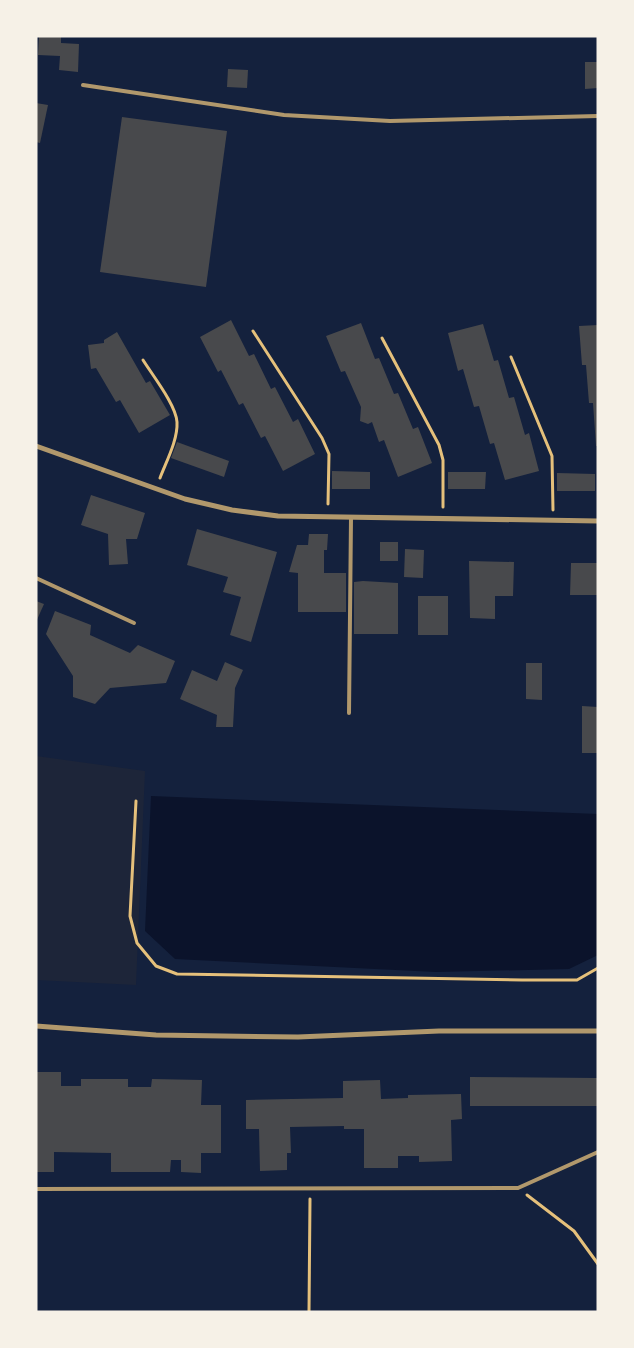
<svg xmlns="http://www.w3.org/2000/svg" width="634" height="1348" font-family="Raleway,sans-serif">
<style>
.green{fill:#1d2539}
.water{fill:#0b132b}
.building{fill:#48494c}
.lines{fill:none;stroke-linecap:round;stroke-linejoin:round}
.path{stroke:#e5c07b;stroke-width:3}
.service{stroke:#b1986c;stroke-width:4}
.minor{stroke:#b1986c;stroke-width:5}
</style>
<rect width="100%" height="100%" fill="#14213d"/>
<!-- green -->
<path class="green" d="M36 756 145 771 136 985 36 980Z"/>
<!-- water -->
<path class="water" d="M151 796 598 814V955L569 969 436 972 175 959 145 931Z"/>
<!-- building -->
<g class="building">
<path d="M39 36H61V43L79 44 78 72 59 70 60 56 38 55Z"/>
<path d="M585 62H598V88L585 89Z"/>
<path d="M228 69 248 70 247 88 227 87Z"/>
<path d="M36 103 48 105 40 143 36 142Z"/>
<path d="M122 117 227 131 206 287 100 272Z"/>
<path d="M231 320 249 356 254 354 271 389 275 387 293 422 298 419 315 454 283 471 265 436 261 438 243 403 239 405 221 370 218 372 200 337Z"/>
<path d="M361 323 375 359 379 358 394 394 398 393 413 429 418 427 432 463 398 477 384 440 379 442 372 422 368 424 360 421 361 407 345 371 341 372 326 336Z"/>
<path d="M483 324 494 361 498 360 509 398 514 397 525 435 529 433 539 471 505 480 494 443 490 444 479 406 474 407 463 369 458 371 448 333Z"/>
<path d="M598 325V446H596L593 403H589L586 365H582L579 326Z"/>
<path d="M117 332 146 383 150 381 170 415 139 433 120 400 116 402 96 368 91 369 88 345 104 343V340Z"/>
<path d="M177 442 229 461 224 477 171 458Z"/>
<path d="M332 471 370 472V489H332Z"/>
<path d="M448 472H486L485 489H448Z"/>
<path d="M557 473 595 474V491H557Z"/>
<path d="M91 495 145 513 137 539H126L128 564 109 565 108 534 81 525Z"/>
<path d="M197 529 277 552 251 642 230 635 241 597 223 592 228 577 187 565Z"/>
<path d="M309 534H328L327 550H324V573H346V612H298V573L289 572 297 545H308Z"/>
<rect x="380" y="542" width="18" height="19"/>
<path d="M405 549 424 550 423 578 404 577Z"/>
<path d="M469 561 514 562 513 596H495V619L470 618Z"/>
<path d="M571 563H598V595H570Z"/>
<path d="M363 581 398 583V634H354V582Z"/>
<rect x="418" y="596" width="30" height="39"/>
<path d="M36 601 44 604 36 622Z"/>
<path d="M55 611 91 625 90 635 130 653 138 645 175 661 166 683 110 688 95 704 73 697V676L46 634Z"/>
<path d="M225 662 243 670 235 688 233 727H216L217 715 180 699 192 670 217 681Z"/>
<path d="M526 663H542V700L526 699Z"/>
<path d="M582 706 598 707V753H582Z"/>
<path d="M36 1072H61V1086H81V1079H128V1087H151L152 1079 202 1080 201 1105H221V1153H201V1173L181 1172V1160H171L170 1172H111V1153L54 1152V1172H36Z"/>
<path d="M470 1077 598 1078V1106H470Z"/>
<path d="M380 1080 381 1099 408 1098V1095L461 1094 462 1119 451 1120 452 1161 419 1162V1156H398V1168H364V1129H344V1126L290 1127 291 1153H287V1170L260 1171 259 1129H246V1100L343 1098V1081Z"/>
</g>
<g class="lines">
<!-- path -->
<g class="path">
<path d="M253 331 322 438 329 454 328 504"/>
<path d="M382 338 439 445 443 460V507"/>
<path d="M511 357 552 456 553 510"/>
<path d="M143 360C153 376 176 405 177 422 178 440 166 462 160 478"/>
<path d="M136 801 130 916 137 943 156 966 177 974 522 980H577L598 968"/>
<path d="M527 1195 574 1231 598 1264"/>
<path d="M309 1312 310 1199"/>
</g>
<!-- service -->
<g class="service">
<path d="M83 85 284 115 390 121 598 116"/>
<path d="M36 578 134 623"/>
<path d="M349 713 351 518"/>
<path d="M36 1189 518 1188 598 1152"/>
</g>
<!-- minor -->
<g class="minor">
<path d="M36 446 185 499 232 510 278 516 598 521"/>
<path d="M36 1026 156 1035 298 1037 439 1031H598"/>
</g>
</g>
<!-- border -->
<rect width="634" height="1348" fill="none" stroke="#f6f1e7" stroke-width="75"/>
</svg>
